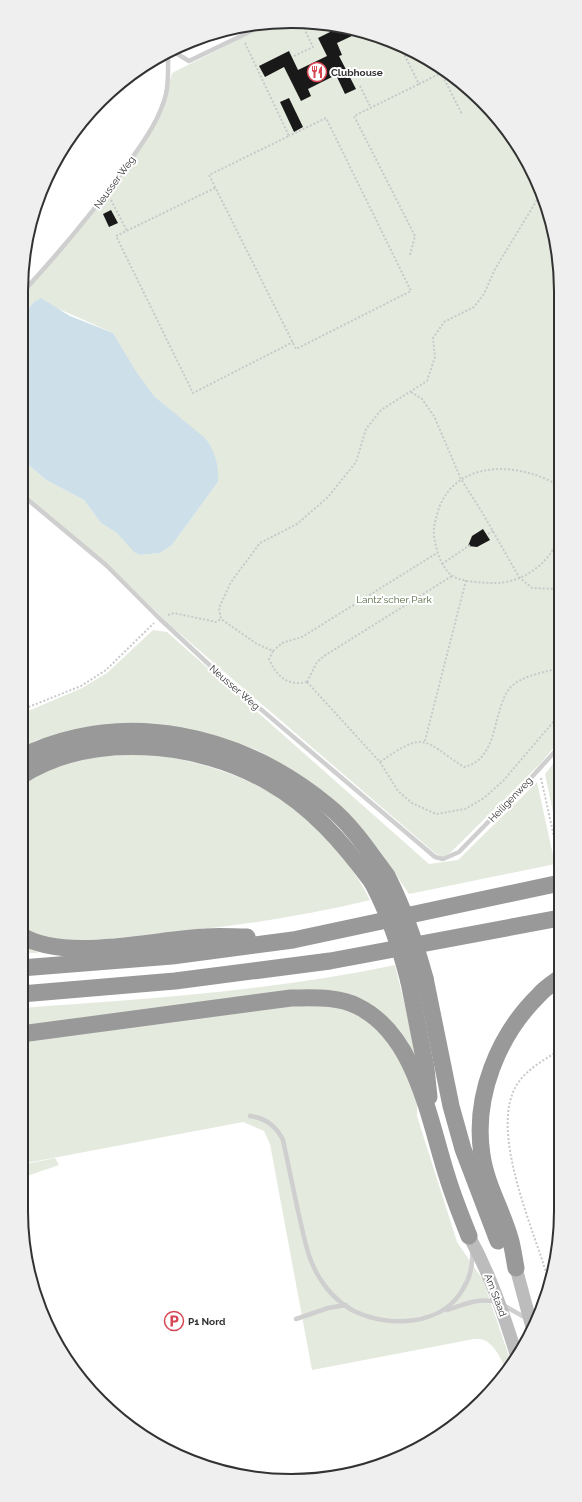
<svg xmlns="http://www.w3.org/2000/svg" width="582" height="1502" font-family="Raleway,sans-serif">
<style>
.green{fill:#e5eade}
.water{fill:#cddfe8}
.building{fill:#191919}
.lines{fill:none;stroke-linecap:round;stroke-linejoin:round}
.path{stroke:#c9c9c9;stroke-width:2;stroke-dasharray:2 2;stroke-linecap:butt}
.lane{stroke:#cfcfcf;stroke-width:4.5}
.secondary{stroke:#bcbcbc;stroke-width:13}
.highway{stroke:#999;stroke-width:17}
.highway-bridge{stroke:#999;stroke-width:17}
.labels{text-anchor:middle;stroke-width:4;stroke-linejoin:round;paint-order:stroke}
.poi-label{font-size:10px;font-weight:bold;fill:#323232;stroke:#fff;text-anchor:start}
.street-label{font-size:10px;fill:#323232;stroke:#fff}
.park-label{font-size:10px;fill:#566a42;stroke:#fff}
.rim{fill:none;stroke:#323232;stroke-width:2}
</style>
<rect width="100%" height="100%" fill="#fff"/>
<!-- green -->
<g class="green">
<path d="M309 22 361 30 441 66 494 113 533 172 559 256 560 740 540 764 450 853 443 857 436 854 171 626 107 564 21 493V458L46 480 84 500 101 523 117 533 140 555 160 553 172 545 218 482 215 457 208 442 155 397 137 374 113 333 59 309 34 302 21 317V296L56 257 123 174 164 103 172 73 271 23Z"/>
<path d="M153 630 167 632 429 864 458 860 537 782 555 864 409 894 380 851 345 814 310 783 257 750 214 736 170 727 123 723 37 740 21 749V714L82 688 107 673Z"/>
<path d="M150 754C249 768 324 810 370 900 293 919 214 929 136 936 111 938 84 944 60 940 47 938 34 933 22 927L21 926V785L45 771 93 757Z"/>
<path d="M560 755V837L558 836 545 774Z"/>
<path d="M21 944 39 953H21Z"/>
<path d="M395 965 418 1060 417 1116 457 1242 483 1280 512 1365 507 1373C503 1363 495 1344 484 1340 482 1339 477 1339 474 1339L312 1370 270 1144 264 1131 243 1122 21 1164V1008C147 999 271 991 395 965Z"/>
<path d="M55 1158 59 1165 21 1178V1165Z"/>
</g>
<!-- water -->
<path class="water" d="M41 298 70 316 113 333 137 373 155 397 205 438C215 450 219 466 218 482L172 545 160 553 140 555 134 552 117 533 101 523 84 500 46 480 21 458V317L34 302Z"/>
<!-- building -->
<g class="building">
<path d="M329 25 350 28 354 35 337 43 342 55 339 56 356 89 345 94 336 75 308 89 311 96 301 101 284 67 265 77 259 66 289 51 298 70 327 56 318 38 332 31Z"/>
<path d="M289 98 303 127 294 132 280 102Z"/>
<path d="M111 210 118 223 109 227 103 214Z"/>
<path d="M483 529 490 540 477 547 468 546 472 536Z"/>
</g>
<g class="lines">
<!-- path -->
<g class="path">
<path d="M245 43 289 136 209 175 296 349 411 291 326 118 289 136"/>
<path d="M401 48 419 84 441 73 462 114"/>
<path d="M294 56 313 47 301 22"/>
<path d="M360 86 371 108"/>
<path d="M215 188 116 236 193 393 293 342"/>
<path d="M111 200 127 231"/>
<path d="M410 255 415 236 354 116 419 84"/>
<path d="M411 392 422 399 434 416 461 479 482 512 519 577 532 588 559 589"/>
<path d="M559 486C521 462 455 458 438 511 434 526 432 530 436 546 438 556 443 568 451 575 460 582 484 583 495 583 516 583 538 571 550 554 554 549 556 541 559 535"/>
<path d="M488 534 493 531"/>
<path d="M442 564 470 545"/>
<path d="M168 615 174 613 216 622 221 619"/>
<path d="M273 651 282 643 302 637 437 553"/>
<path d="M307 682C287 686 277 677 269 659L273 651 257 644 221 619 219 608 231 582 260 543 297 524 328 497 356 462 366 429 381 410 427 381 435 357 433 338 444 322 474 307 484 294 495 269 540 195"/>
<path d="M307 682 380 762 398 791 412 803 436 814 465 809 484 798 503 781 560 714"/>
<path d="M307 682 317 662 324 656 452 576"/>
<path d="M21 710 81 686 106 670 154 623"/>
<path d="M425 741 466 580"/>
<path d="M380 762C426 730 422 740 464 767 499 759 492 712 509 689 519 676 546 672 560 668"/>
<path d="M541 778 560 864"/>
<path d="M550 1286C537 1235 486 1130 518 1083 528 1068 546 1059 561 1049"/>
</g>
<!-- lane -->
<g class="lane">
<path d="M171 50 189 61 268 23"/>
<path d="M21 294C58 254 93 212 125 168 141 145 159 122 166 94 169 80 168 66 168 52"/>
<path d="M21 494 106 565 159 618 217 672 435 857 443 859 459 852 530 779 560 746"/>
<path d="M250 1116C266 1118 276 1126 283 1140 288 1164 293 1187 298 1211 304 1235 307 1260 321 1280 328 1292 342 1305 354 1311 389 1328 442 1326 463 1289 470 1278 473 1264 472 1251"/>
<path d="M503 1305 526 1318"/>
<path d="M447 1310C462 1305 480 1297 496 1302"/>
<path d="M296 1319 328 1308 346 1305"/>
</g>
<!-- secondary -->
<g class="secondary">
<path d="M469 1236C490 1274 504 1315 517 1357"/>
<path d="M516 1268 533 1331"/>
</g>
<!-- highway -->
<g class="highway">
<path d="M21 757C124 707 240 734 327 805 351 824 369 851 387 876"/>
<path d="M21 776C92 731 199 741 270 783 312 807 343 843 372 882"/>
<path d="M21 935C63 963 156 939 205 937 219 936 233 937 247 937"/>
<path d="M21 968 172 956 293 940 560 883"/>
<path d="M425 978 451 1106 463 1149 498 1241"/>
<path d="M409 982 426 1068 429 1097"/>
<path d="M21 994 175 981 330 961 560 918"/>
<path d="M21 1034 291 998C313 998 337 996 357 1006 416 1034 429 1120 447 1176 453 1196 461 1216 469 1236"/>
<path d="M516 1268C514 1258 513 1248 510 1238 502 1210 486 1184 482 1155 473 1097 498 1035 539 995 545 988 553 983 560 978"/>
</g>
<!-- highway-bridge -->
<g class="highway-bridge">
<path d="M387 876C404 909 415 942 425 978"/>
<path d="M372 882C389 914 400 946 409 982"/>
</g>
</g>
<!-- icons -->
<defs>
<symbol id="restaurant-ring" viewBox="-11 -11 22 22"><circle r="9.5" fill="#fff" stroke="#d74653" stroke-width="1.5"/><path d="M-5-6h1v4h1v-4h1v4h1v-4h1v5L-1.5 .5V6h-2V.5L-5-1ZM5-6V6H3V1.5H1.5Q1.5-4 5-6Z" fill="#d74653"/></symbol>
<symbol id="parking-ring" viewBox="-11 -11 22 22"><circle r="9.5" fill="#fff" stroke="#d74653" stroke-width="1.5"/><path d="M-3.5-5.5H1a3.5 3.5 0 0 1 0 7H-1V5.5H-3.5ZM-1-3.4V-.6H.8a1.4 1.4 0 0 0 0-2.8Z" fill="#d74653"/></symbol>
</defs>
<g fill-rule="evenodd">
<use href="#restaurant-ring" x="306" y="61" width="22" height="22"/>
<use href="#parking-ring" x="163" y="1310" width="22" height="22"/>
</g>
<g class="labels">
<!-- poi labels -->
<g class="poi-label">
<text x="331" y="76">Clubhouse</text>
<text x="188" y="1325">P1 Nord</text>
</g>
<!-- street labels -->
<g class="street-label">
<text transform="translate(114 182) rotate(-54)" y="4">Neusser Weg</text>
<text transform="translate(235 687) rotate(41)" y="4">Neusser Weg</text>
<text transform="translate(510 799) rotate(-46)" y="4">Heiligenweg</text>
<text transform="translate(496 1295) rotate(69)" y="4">Am Staad</text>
</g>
<!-- park labels -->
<g class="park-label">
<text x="394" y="603">Lantz'scher Park</text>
</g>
</g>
<!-- crop -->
<path d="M0 0H582V1502H0ZM291 28H291A263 263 0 0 1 554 291V1211A263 263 0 0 1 291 1474H291A263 263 0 0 1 28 1211V291A263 263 0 0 1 291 28Z" fill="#efefef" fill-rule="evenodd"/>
<path class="rim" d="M291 28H291A263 263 0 0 1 554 291V1211A263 263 0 0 1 291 1474H291A263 263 0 0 1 28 1211V291A263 263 0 0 1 291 28Z"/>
</svg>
